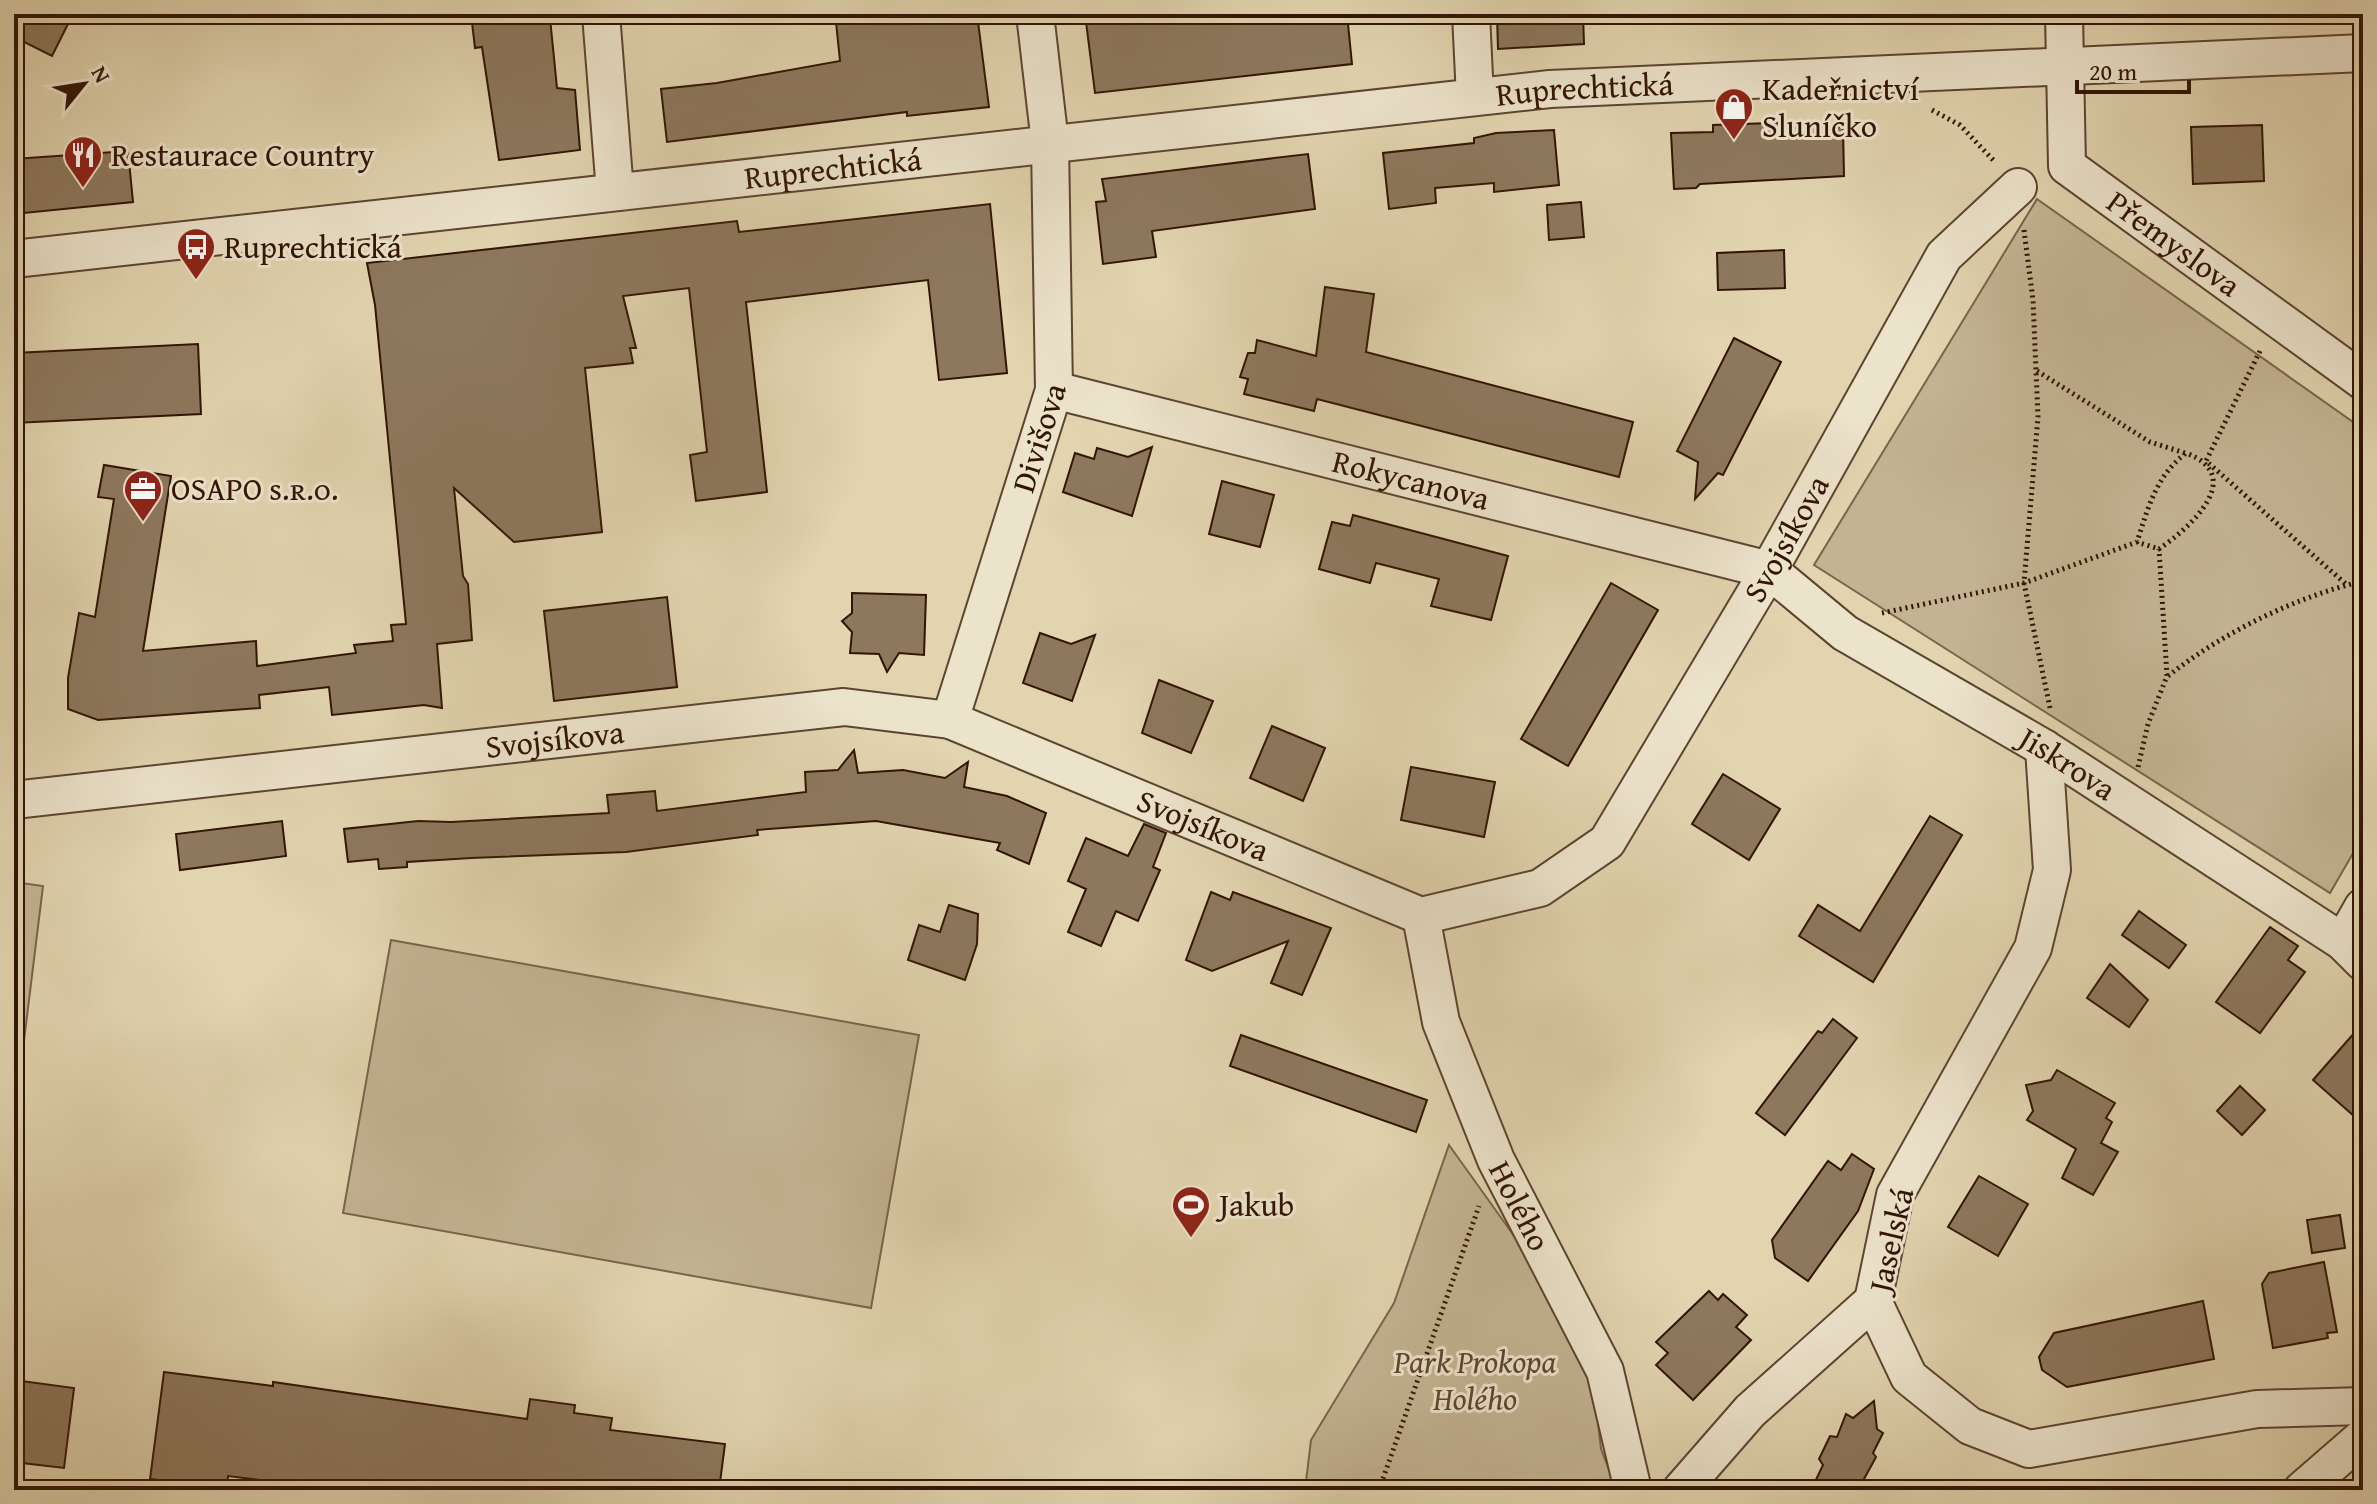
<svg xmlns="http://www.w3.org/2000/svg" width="2377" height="1504" font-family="'Gentium Book Plus',serif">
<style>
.green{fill:#c3b392;stroke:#7a644c;stroke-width:2}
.building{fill:#8d785d;stroke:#321405;stroke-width:2}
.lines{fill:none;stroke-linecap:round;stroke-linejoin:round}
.minor-casing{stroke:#5e4430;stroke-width:40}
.path{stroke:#321405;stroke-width:5;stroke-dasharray:2 4;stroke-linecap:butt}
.minor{stroke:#ece3cb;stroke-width:36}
.labels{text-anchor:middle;stroke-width:6;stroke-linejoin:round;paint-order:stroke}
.street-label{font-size:32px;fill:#321405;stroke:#ece3cb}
.poi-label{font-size:32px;fill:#321405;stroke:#ece3cb;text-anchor:start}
.park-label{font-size:32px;font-style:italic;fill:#5e442f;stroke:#ece3cb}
</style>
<rect width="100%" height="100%" fill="#e1d4af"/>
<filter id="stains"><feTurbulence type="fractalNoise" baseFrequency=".0025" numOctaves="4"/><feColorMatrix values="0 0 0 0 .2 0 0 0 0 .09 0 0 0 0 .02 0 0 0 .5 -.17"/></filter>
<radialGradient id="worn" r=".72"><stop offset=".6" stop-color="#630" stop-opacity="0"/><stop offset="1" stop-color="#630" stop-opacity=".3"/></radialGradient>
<!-- green -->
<g class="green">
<path d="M2037 199 2363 429V836L2330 893 1814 565Z"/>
<path d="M14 882 43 886 14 1122Z"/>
<path d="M391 940 919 1035 871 1308 343 1213Z"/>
<path d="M1449 1145 1517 1240 1591 1360 1601 1449 1617 1490H1305L1311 1440 1394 1303Z"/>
</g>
<!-- building -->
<g class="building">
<path d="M14 14H73L52 56 14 37Z"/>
<path d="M471 14H546V19L550 18 557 88 575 90 580 150 499 160 482 47 475 48Z"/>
<path d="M904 14H977L989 107 907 116V112L667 142 661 89 717 83 840 61 836 22Z"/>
<path d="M1085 14H1347L1352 64 1095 93Z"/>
<path d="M1497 14H1583L1584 44 1498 49Z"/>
<path d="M1802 122 1804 128 1843 127 1844 176 1700 184 1696 188 1674 189 1671 133 1713 132V125Z"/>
<path d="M2262 125 2264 181 2193 184 2191 127Z"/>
<path d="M1554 130 1559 185 1494 192V183L1435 188 1436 203 1389 209 1383 153 1474 143V138L1496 133Z"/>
<path d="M128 151 133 202 14 214V159Z"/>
<path d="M1308 154 1315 209 1152 231 1156 257 1103 264 1096 202 1106 201 1102 179Z"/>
<path d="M1581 202 1584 237 1549 240 1547 205Z"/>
<path d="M990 204 1007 373 939 380 928 280 746 302 767 492 696 501 690 455 707 452 689 288 623 296 636 348H630L633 363 585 368 602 532 514 542 454 488 463 576 468 584 472 640 437 644 442 708 424 705 332 715 329 687 259 695 260 708 98 720 68 709V678L79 613 95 617 114 499 98 497 104 465 171 476 143 651 256 641 257 666 356 653 354 645 393 641 391 625 406 624 375 305 367 263 737 221 739 232Z"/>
<path d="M1784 250 1785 288 1718 290 1717 253Z"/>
<path d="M1325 287 1374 294 1366 352 1633 422 1619 477 1317 399 1314 411 1244 394 1248 379 1240 377 1248 353H1255L1257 340 1316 356Z"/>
<path d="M1734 338 1781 362 1723 475 1718 473 1695 499 1698 462 1677 451Z"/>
<path d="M198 344 201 414 14 423V353Z"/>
<path d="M1152 447 1132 516 1063 492 1075 453 1094 459 1097 448 1128 457Z"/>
<path d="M1222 481 1274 495 1260 547 1209 534Z"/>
<path d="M1353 515 1508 556 1491 620 1431 606 1439 579 1376 563 1370 583 1319 569 1332 522 1350 526Z"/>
<path d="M1611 583 1658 610 1568 766 1521 739Z"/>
<path d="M852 593 926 595 924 655 899 653 887 672 879 654 850 653 852 632 842 621 852 613Z"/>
<path d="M667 597 677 687 554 701 544 611Z"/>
<path d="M1040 633 1071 644 1095 635 1072 701 1023 683Z"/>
<path d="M1159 680 1213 701 1191 753 1142 733Z"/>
<path d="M1272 726 1325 748 1303 801 1250 778Z"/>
<path d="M854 750 858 773 903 770 945 778 968 762 964 787 1007 796 1046 813 1029 864 997 850 1000 843 876 821 757 830 758 835 626 852 471 858 407 862V867L379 869 378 859 348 862 344 829 418 821 451 822 609 813 607 795 655 791 657 811 806 792 805 772 838 770Z"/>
<path d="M1411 767 1495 782 1484 837 1401 820Z"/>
<path d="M1723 774 1780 809 1749 860 1692 824Z"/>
<path d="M1930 816 1962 835 1873 982 1799 936 1818 905 1860 931Z"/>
<path d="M282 821 286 856 180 870 176 834Z"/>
<path d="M1144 824 1166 833 1153 867 1160 870 1138 921 1116 911 1101 946 1068 932 1086 889 1068 881 1086 838 1128 856Z"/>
<path d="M1211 892 1230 900 1233 892 1331 928 1302 995 1271 983 1288 941 1212 971 1186 960Z"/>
<path d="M949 905 978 914 977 944 965 980 908 960 919 925 940 932Z"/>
<path d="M2139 911 2186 945 2169 968 2122 935Z"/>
<path d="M2270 927 2298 946 2288 960 2305 972 2260 1033 2216 1002Z"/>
<path d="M2110 964 2148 1000 2129 1027 2087 998Z"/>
<path d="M1833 1019 1857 1038 1785 1135 1756 1113 1818 1031 1822 1033Z"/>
<path d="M2363 1023V1124L2313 1080Z"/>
<path d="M1241 1035 1427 1100 1416 1132 1230 1066Z"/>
<path d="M2057 1070 2115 1103 2106 1118 2112 1122 2101 1143 2118 1152 2093 1195 2062 1178 2076 1149 2027 1120 2033 1111 2026 1085 2051 1080Z"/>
<path d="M2240 1086 2265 1110 2242 1135 2217 1111Z"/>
<path d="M1852 1154 1874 1169 1858 1211 1808 1281 1775 1258 1772 1240 1828 1161 1841 1170Z"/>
<path d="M1979 1176 2028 1204 1998 1256 1948 1227Z"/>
<path d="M2340 1215 2345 1248 2312 1253 2307 1220Z"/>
<path d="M2324 1262 2337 1332 2327 1333 2328 1338 2273 1348 2262 1284 2269 1273Z"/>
<path d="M1709 1291 1718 1300 1723 1294 1747 1315 1736 1327 1751 1340 1693 1400 1656 1365 1668 1353 1656 1342Z"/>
<path d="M2203 1301 2214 1359 2067 1387 2042 1370 2039 1357 2054 1333Z"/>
<path d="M164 1372 273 1386V1382L527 1419 530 1399 575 1405 574 1413 612 1418 610 1430 725 1444 719 1490H342L228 1476 227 1488 150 1479Z"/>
<path d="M14 1380 74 1388 64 1468 14 1462Z"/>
<path d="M1874 1401 1877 1429 1883 1433 1873 1453 1876 1457 1858 1490H1811L1823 1465 1819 1459 1830 1436 1837 1437 1846 1414 1853 1418Z"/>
</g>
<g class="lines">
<defs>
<g id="minor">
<path d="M601 14 615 192"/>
<path d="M1471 14 1475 97"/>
<path id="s1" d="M2064 14 2067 166 2363 381"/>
<path id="s2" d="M14 259 1550 89 2363 53"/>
<path id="s3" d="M1054 390 1769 570 1845 633 2044 748 2343 942 2363 962"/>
<path id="s4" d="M950 720 1054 390 1050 143 1035 14"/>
<path d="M2044 748 2052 870 2033 948 1895 1195 1873 1301 1909 1377 1970 1426 2029 1449 2257 1409 2363 1406"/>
<path id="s5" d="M14 800 844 707 950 720 1421 916 1540 888 1607 842 1769 570 1944 256 2018 187"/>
<path id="s6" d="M1421 916 1441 1022 1496 1160 1605 1371 1633 1490"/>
<path d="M2343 942 2363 907"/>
<path d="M1681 1490 1750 1411 1873 1301"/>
<path d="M2302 1490 2363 1437"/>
</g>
</defs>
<!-- minor casing -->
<use href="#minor" class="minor-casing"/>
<!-- path -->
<g class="path">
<path d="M1932 110 1960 125 1995 162"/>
<path d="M2024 230 2033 300 2038 417 2024 583 2050 708"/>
<path d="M2260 351 2206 461 2347 585"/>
<path d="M2037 371 2150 442 2185 453"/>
<path d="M1882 613 2024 583 2137 542C2148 508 2156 476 2186 453 2247 476 2191 527 2159 549L2137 542"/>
<path d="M2168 676C2224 632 2293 598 2363 581"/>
<path d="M2138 767 2148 724 2167 676 2159 549"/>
<path d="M1379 1490 1479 1206"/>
</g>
<!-- minor -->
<use href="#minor" class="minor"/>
</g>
<!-- icons -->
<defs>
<symbol id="shop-pin" viewBox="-11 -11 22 30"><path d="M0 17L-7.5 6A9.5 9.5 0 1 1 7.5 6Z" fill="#8f2418" stroke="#ece3cb"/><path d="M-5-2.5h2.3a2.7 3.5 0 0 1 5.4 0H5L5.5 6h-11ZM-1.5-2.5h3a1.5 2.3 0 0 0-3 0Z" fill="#fff"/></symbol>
<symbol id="restaurant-pin" viewBox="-11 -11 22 30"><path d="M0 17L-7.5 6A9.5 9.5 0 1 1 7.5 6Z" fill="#8f2418" stroke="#ece3cb"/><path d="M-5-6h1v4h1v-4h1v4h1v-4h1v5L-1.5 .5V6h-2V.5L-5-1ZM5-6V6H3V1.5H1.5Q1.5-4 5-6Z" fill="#fff"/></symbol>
<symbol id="bus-pin" viewBox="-11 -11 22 30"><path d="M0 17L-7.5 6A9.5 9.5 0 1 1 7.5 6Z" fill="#8f2418" stroke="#ece3cb"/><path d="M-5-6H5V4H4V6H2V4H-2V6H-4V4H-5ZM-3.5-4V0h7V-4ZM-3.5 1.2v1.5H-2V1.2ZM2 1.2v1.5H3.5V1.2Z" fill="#fff"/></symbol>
<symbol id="office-pin" viewBox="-11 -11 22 30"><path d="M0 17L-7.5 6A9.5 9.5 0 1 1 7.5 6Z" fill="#8f2418" stroke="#ece3cb"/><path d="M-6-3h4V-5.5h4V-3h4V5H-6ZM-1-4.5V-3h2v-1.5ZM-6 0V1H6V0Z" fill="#fff"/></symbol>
<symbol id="stadium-pin" viewBox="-11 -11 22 30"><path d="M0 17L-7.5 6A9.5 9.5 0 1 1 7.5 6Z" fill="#8f2418" stroke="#ece3cb"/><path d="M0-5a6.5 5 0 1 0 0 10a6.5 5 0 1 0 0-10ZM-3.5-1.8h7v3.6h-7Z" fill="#fff"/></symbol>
</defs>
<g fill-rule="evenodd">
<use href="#shop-pin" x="1712" y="85" width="44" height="60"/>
<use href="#restaurant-pin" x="61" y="133" width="44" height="60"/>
<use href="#bus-pin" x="174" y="225" width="44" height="60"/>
<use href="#office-pin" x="121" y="467" width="44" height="60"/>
<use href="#stadium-pin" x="1169" y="1183" width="44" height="60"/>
</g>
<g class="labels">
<!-- street labels -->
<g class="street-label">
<text dy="11" stroke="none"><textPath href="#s2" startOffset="1580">Ruprechtická</textPath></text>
<text dy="11" stroke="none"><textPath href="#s2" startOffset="824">Ruprechtická</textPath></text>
<text dy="11" stroke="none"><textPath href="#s1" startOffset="284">Přemyslova</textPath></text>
<text dy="11" stroke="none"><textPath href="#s4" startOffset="296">Divišova</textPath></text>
<text dy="11" stroke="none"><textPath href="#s3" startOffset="368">Rokycanova</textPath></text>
<text dy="11" stroke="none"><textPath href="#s5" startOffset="2008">Svojsíkova</textPath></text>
<text dy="11" stroke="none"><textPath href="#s5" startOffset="544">Svojsíkova</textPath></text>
<text dy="11" stroke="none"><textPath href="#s3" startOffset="1094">Jiskrova</textPath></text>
<text dy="11" stroke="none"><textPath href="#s5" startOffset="1216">Svojsíkova</textPath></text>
<text dy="11" stroke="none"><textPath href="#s6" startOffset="308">Holého</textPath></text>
<text transform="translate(1891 1240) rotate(-77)" y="11">Jaselská</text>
</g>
<!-- poi labels -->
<g class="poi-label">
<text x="1762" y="100">Kadeřnictví<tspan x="1762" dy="37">Sluníčko</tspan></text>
<text x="111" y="166">Restaurace Country</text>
<text x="224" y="258">Ruprechtická</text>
<text x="171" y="500">OSAPO s.ʀ.ᴏ.</text>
<text x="1219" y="1216">Jakub</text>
</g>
<!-- park labels -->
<g class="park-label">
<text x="1475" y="1373">Park Prokopa<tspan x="1475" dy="37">Holého</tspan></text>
</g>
</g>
<!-- margin -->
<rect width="2377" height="1504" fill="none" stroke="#e1d4af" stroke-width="48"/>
<rect x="16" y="16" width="2345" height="1472" fill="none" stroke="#321405" stroke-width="4"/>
<rect x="24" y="24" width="2329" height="1456" fill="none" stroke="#321405" stroke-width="2"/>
<!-- north arrow -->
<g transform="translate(84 84) rotate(60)" stroke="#ece3cb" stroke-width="6" paint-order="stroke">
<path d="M0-6L14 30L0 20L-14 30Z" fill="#321405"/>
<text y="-12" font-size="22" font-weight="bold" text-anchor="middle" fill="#321405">N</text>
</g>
<!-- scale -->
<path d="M2077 80v12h112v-12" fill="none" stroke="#321405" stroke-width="4"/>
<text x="2089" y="80" font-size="24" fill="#321405" stroke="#ece3cb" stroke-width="6" paint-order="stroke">20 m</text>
<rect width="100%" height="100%" filter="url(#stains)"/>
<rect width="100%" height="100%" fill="url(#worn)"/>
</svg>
